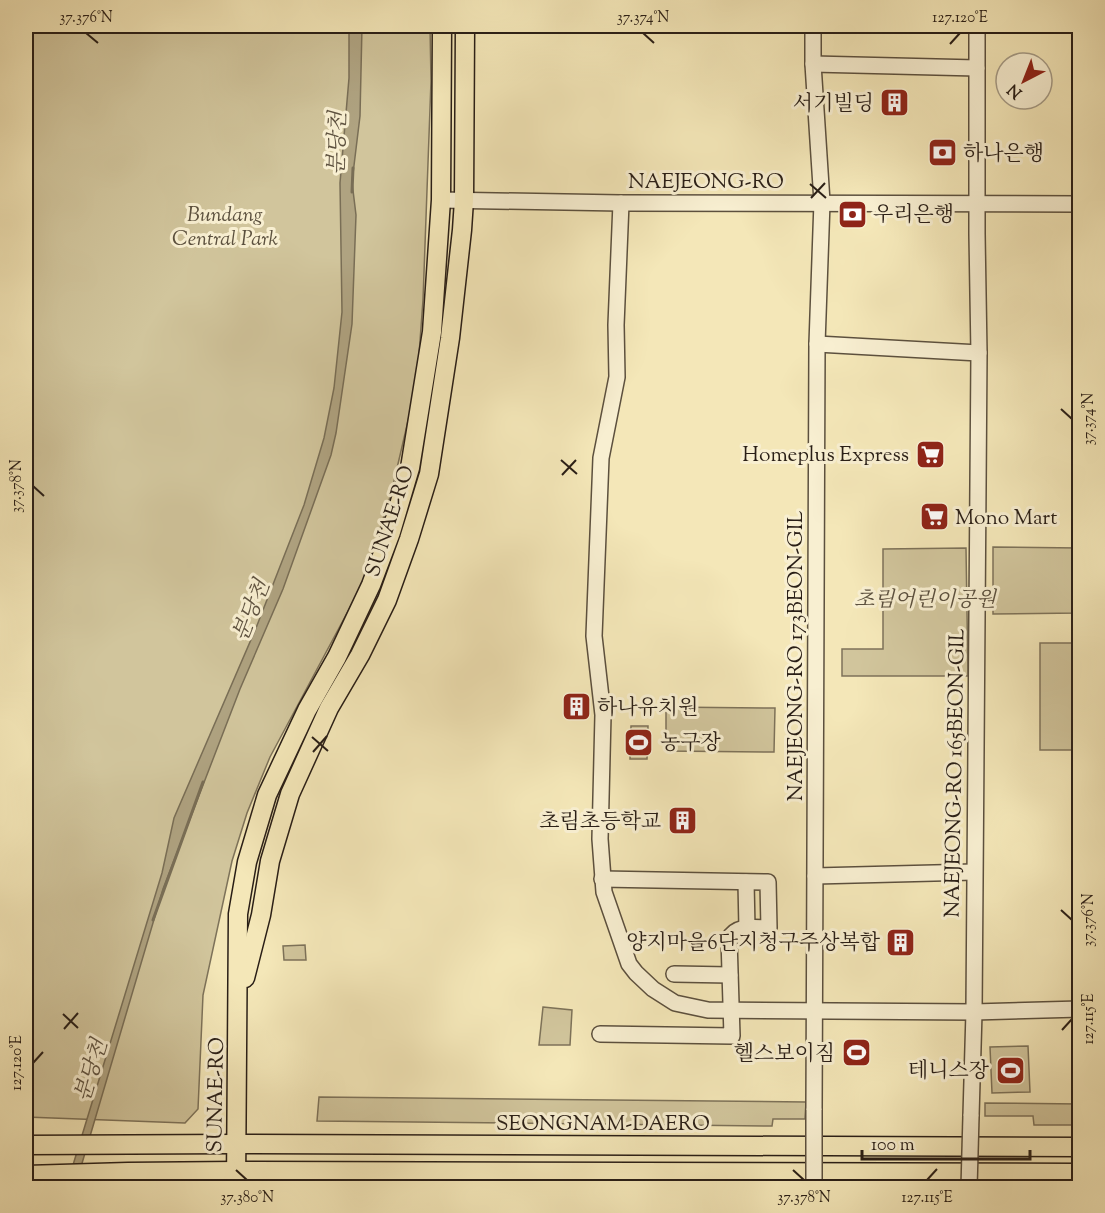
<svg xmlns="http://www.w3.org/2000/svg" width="1105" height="1213" font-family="'Sorts Mill Goudy','Noto Serif KR',serif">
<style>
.green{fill:#d1c59c;stroke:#7d7259;stroke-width:1.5}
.water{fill:#afa381;stroke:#796e56;stroke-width:1.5}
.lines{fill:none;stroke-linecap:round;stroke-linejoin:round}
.stream{stroke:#796e56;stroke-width:3}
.minor-casing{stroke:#5c503e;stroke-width:18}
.major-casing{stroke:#291e16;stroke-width:21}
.minor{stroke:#f8efd1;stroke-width:15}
.major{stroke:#f4e7b8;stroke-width:18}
.minor-bridge-casing{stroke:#5c503e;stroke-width:18;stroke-linecap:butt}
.minor-bridge{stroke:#f8efd1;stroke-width:15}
.ticks{fill:none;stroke:#291e16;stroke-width:2}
.labels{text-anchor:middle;stroke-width:6;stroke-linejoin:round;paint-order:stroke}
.poi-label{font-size:21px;fill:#291e16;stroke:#f8efd1;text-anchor:end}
.street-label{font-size:21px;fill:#291e16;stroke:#f8efd1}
.park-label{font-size:21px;font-style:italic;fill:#5b503e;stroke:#f8efd1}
.water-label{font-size:22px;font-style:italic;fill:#5f5341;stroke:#f8efd1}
.neatline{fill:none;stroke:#291e16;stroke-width:2}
.ticks-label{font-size:15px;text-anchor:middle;fill:#291e16}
</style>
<rect width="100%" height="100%" fill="#f4e7b8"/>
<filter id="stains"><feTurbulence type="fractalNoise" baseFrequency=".00333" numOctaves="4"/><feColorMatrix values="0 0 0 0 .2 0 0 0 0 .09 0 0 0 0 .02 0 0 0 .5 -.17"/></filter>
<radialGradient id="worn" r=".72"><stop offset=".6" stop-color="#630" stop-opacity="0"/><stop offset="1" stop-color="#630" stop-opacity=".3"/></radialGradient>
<!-- green -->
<g class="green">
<path d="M26 26H430L431 81 423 300 418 368 411 408 391 494 362 585 270 757 247 813 232 861 203 995 198 1109 185 1123 26 1117Z"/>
<path d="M993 547 1079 548V613L993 614Z"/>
<path d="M966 548 968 676H842V649H883V549Z"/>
<rect x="1040" y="643" width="39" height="107"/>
<path d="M666 707 775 708 774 752 666 751Z"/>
<path d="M631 726H648L647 759H630Z"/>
<path d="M305 945 306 960H284L283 946Z"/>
<path d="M543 1007 572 1010 570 1045H539Z"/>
<path d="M1028 1046 1030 1092 992 1093 990 1047Z"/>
<path d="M319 1097 806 1102 805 1119H773L772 1126 317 1121Z"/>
<path d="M985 1103 1079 1104V1125H1034L1033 1116H985Z"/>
</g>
<!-- water -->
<path class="water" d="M349 26H362L360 116 352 182 356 215 352 324 336 433 331 455 283 589 240 689 163 889 75 1187 66 1188 162 873 174 818 256 628 304 505 324 438 334 388 342 312 340 183 349 78Z"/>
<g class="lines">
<!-- stream -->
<g class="stream">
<path d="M352 192 353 168"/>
<path d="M153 920 203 782"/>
</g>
<defs>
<g id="minor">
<path d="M813 26V64L822 202 817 344 814 1110"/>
<path d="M813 64 977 68"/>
<path d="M441 200 621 203 1080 204"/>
<path d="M621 203 616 325 617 377 601 458 594 636 603 715 600 839 604 892 629 964 636 973 653 989 675 1003 708 1010 974 1012 1080 1009"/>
<path d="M817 344 979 353"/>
<path d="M815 876 974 872"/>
<path d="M746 882 747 929"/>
<path d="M674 974 730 975"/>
<path d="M600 1034 732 1036 729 939C736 924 755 928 769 928L768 882 602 879"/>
<path d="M971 1116 974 1012 979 353 977 234V26"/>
</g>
<g id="major">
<path d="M245 978 261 915 270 861 290 794 329 708 360 655 387 600 409 539 429 474 450 338 462 230 464 200 465 26"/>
<path d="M26 1145 235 1144 1080 1147"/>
<path d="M26 1175 128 1172 237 1171 1080 1173"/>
<path d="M236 1188 238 914 247 862 267 795 307 710 337 657 371 585 391 532 410 468 432 332 441 200 442 26"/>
</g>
</defs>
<!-- minor casing -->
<use href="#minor" class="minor-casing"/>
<!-- major casing -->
<use href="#major" class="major-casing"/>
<!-- minor -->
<use href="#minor" class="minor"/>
<!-- major -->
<use href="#major" class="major"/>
<defs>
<g id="minor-bridge">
<path d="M814 1110V1188"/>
<path d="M969 1188 971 1116"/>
</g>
</defs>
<!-- minor-bridge casing -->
<use href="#minor-bridge" class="minor-bridge-casing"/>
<!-- minor-bridge -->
<use href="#minor-bridge" class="minor-bridge"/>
</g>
<!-- ticks -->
<path class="ticks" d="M86 33 98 43M643 33 654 43M950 44 960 33M810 184 826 198M811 198 825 183M1061 409 1072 419M561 460 577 474M562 475 576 460M33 486 44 496M312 737 328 751M313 752 327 736M1061 910 1072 920M63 1014 78 1028M64 1029 78 1013M1062 1030 1072 1019M33 1063 43 1052M236 1170 247 1180M793 1170 804 1180M927 1180 937 1169"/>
<!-- icons -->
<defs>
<symbol id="building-square" viewBox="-11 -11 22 22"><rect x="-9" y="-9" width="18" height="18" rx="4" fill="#8f2418" stroke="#f8efd1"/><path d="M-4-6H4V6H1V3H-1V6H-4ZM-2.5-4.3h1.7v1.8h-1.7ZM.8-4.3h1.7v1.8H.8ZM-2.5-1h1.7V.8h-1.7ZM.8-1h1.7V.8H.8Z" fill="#fff"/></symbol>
<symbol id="bank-square" viewBox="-11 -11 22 22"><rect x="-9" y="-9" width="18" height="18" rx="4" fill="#8f2418" stroke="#f8efd1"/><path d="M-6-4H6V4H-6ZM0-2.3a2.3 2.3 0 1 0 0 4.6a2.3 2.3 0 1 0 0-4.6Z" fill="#fff"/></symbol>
<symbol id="supermarket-square" viewBox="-11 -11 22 22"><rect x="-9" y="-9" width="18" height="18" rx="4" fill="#8f2418" stroke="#f8efd1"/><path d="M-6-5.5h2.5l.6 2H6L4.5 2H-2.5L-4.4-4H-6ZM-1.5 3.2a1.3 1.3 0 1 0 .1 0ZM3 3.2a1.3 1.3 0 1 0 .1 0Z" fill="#fff"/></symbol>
<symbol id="stadium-square" viewBox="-11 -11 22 22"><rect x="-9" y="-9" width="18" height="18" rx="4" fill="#8f2418" stroke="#f8efd1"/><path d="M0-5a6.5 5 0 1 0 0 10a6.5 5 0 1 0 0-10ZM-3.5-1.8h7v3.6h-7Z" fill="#fff"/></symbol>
</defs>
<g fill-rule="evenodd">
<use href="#building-square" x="878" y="86" width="33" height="33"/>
<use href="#bank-square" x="926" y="136" width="33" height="33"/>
<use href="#bank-square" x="836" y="198" width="33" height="33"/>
<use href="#supermarket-square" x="914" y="438" width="33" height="33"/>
<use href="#supermarket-square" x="918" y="500" width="33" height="33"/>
<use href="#building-square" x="560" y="690" width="33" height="33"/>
<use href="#stadium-square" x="622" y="726" width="33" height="33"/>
<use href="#building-square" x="666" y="804" width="33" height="33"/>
<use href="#building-square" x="884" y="926" width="33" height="33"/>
<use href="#stadium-square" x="840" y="1036" width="33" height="33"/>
<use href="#stadium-square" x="994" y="1054" width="33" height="33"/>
</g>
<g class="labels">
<!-- poi labels -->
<g class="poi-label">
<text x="874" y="110">서기빌딩</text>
<text x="963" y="160" text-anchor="start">하나은행</text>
<text x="873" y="221" text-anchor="start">우리은행</text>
<text x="909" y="461">Homeplus Express</text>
<text x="955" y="524" text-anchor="start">Mono Mart</text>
<text x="597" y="714" text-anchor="start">하나유치원</text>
<text x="660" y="749" text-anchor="start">농구장</text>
<text x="661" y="828">초림초등학교</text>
<text x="880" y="949">양지마을6단지청구주상복합</text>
<text x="835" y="1060">헬스보이짐</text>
<text x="989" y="1077">테니스장</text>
</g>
<!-- street labels -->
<g class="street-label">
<text x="706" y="188">NAEJEONG-RO</text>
<text transform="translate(389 521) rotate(-72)" y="7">SUNAE-RO</text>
<text transform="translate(795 656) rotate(-90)" y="7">NAEJEONG-RO 173BEON-GIL</text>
<text transform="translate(954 773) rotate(-89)" y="7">NAEJEONG-RO 165BEON-GIL</text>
<text transform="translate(215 1095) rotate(-89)" y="7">SUNAE-RO</text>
<text x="603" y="1130">SEONGNAM-DAERO</text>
</g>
<!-- park labels -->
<g class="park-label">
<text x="225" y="221">Bundang<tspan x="225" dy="24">Central Park</tspan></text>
<text x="925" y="606">초림어린이공원</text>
</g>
<!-- water labels -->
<g class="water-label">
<text transform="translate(336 143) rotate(-88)" y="8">분당천</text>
<text transform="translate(250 610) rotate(-68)" y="8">분당천</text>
<text transform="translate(90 1070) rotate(-73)" y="8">분당천</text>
</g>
</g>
<!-- margin -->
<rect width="1105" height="1213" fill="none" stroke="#f4e7b8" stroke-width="66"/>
<!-- north arrow -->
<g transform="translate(1024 81) rotate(222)"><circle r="28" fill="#f8efd1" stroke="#a59b86" stroke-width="1.5"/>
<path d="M0-4.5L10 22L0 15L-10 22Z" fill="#8f2418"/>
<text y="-9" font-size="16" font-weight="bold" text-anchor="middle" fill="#291e16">N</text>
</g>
<!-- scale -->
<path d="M862 1150v9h168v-9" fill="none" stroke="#291e16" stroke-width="3"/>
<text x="871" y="1150" font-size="18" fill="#291e16" stroke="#f8efd1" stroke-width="4.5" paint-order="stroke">100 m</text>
<rect x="33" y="33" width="1039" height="1147" class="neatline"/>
<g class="ticks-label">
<text x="86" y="22">37.376°N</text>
<text x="643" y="22">37.374°N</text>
<text x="960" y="22">127.120°E</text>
<text transform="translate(1088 419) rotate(-90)" y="5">37.374°N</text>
<text transform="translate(16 486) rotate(-90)" y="5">37.378°N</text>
<text transform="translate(1088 920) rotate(-90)" y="5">37.376°N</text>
<text transform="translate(1088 1019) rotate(-90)" y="5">127.115°E</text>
<text transform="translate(16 1063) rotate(-90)" y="5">127.120°E</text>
<text x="247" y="1202">37.380°N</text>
<text x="804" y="1202">37.378°N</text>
<text x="927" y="1202">127.115°E</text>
</g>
<rect width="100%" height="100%" filter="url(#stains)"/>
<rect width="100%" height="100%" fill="url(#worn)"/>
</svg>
